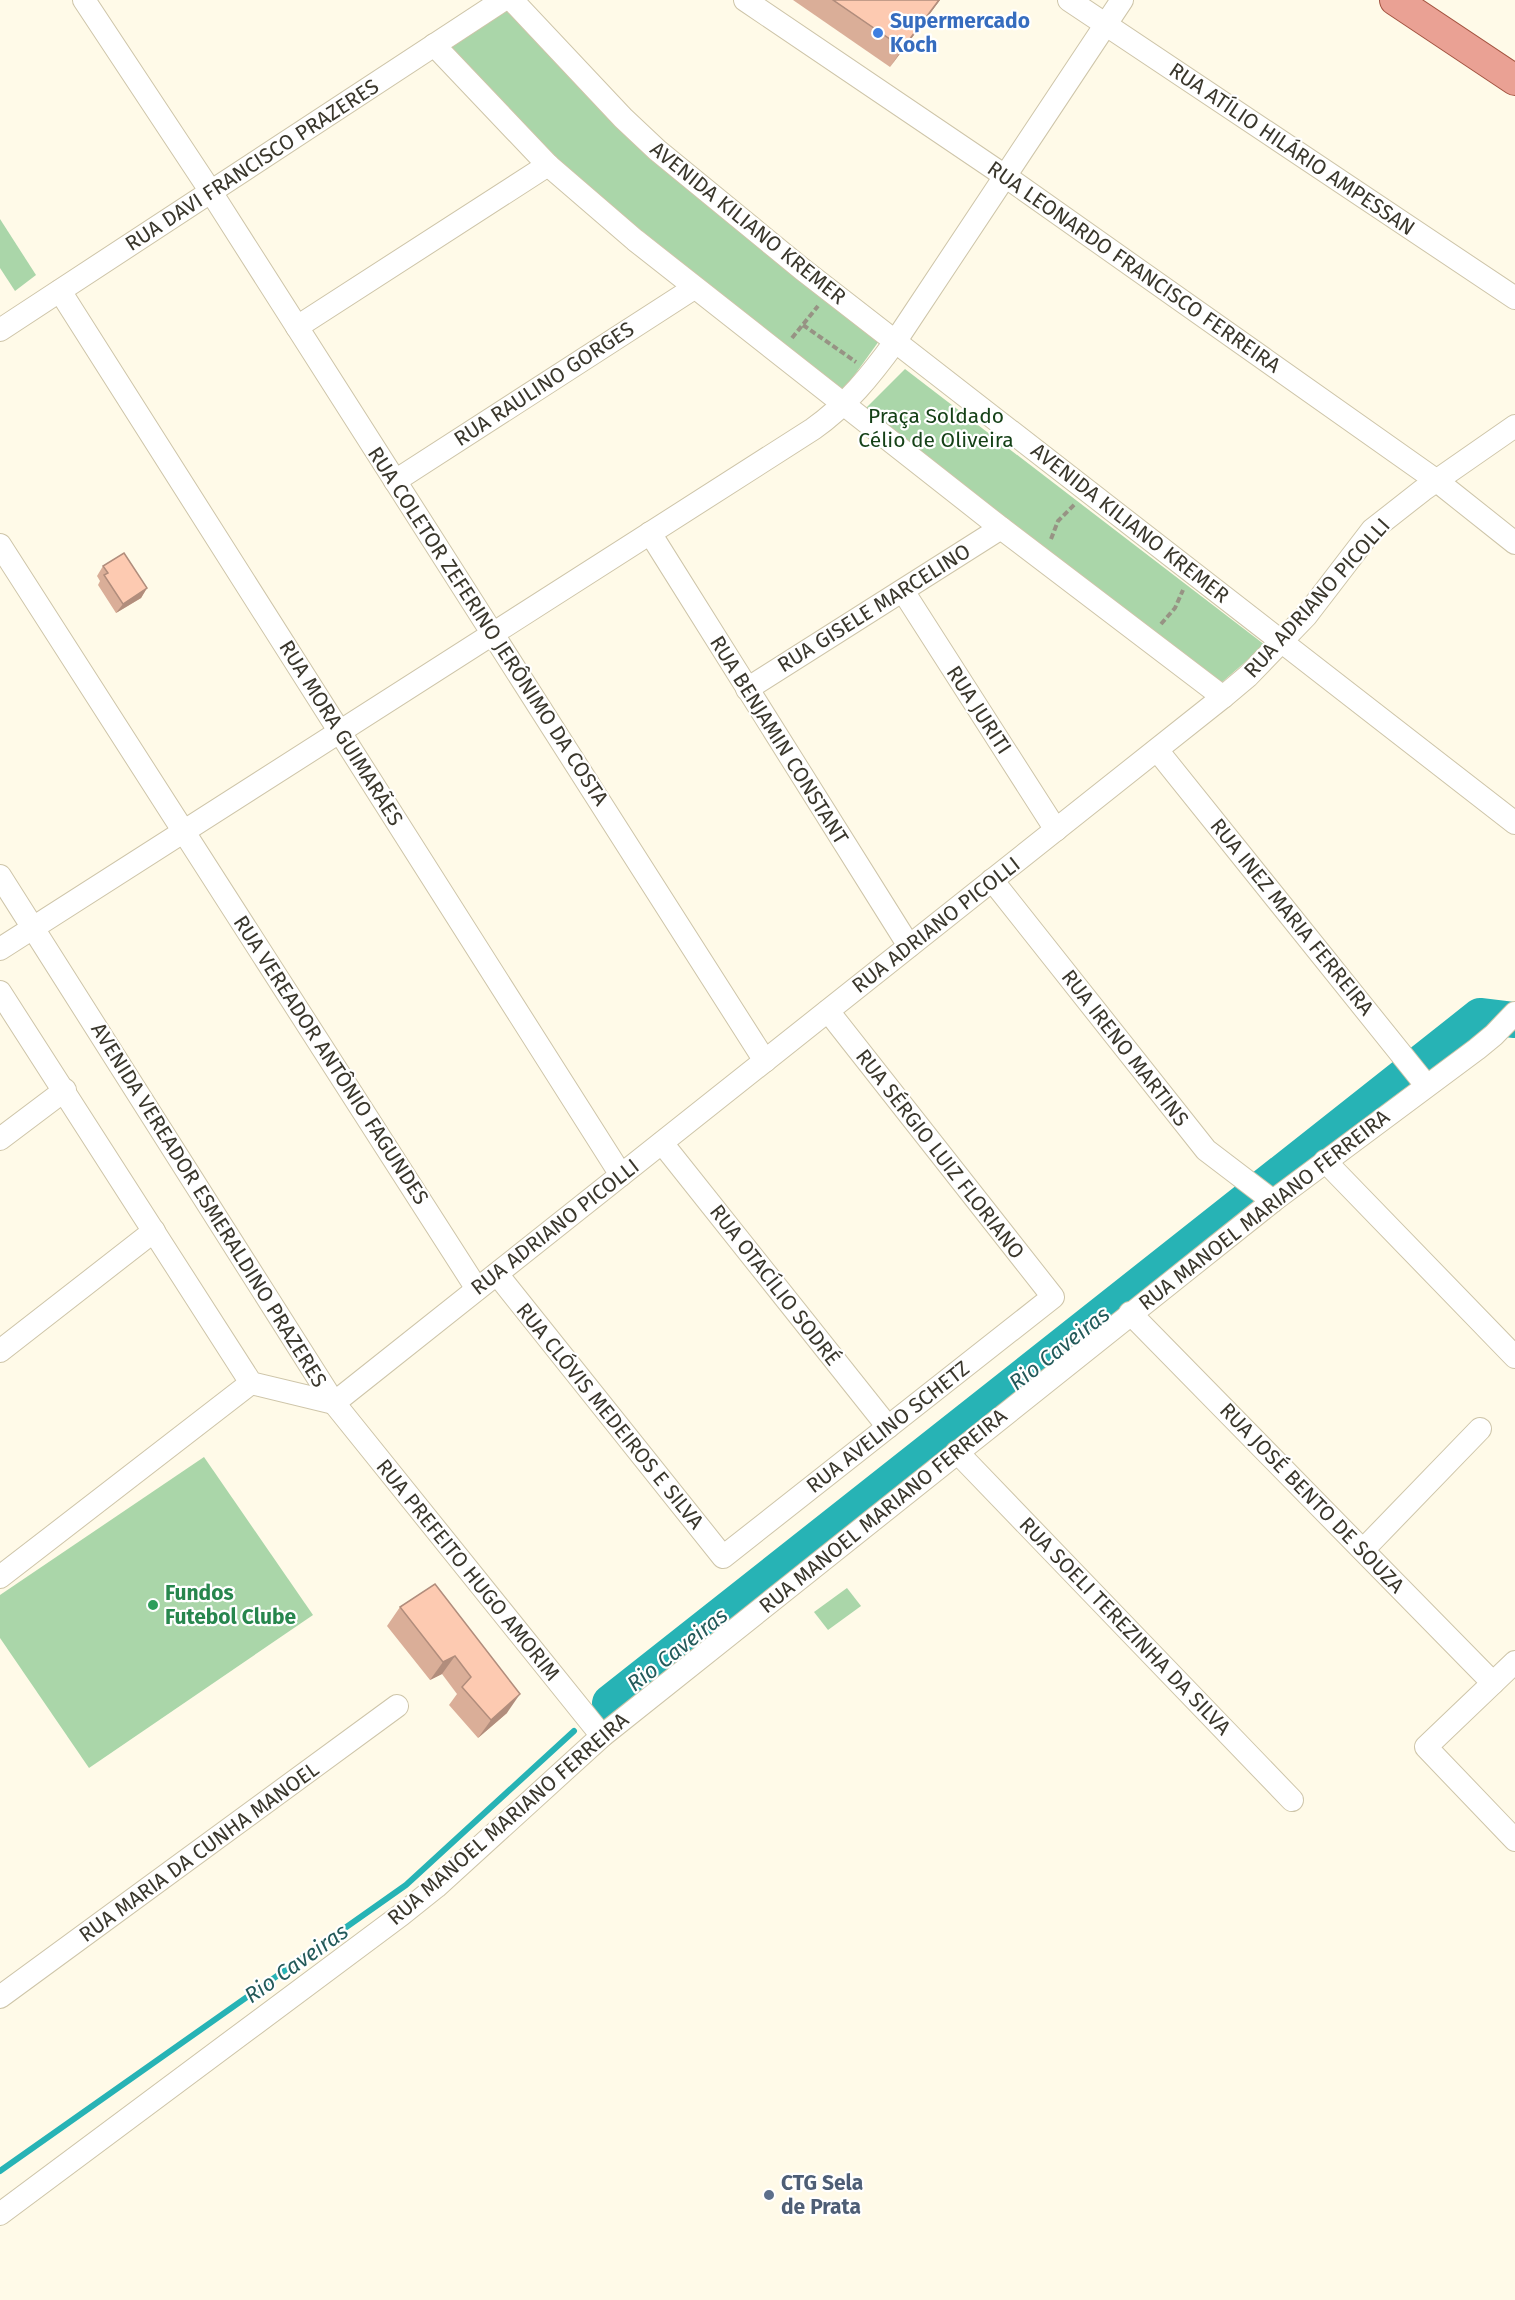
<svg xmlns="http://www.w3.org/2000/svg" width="1515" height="2300" font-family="'Fira Sans',sans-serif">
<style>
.green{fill:#aad6a9}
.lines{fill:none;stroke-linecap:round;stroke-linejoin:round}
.stream{stroke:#27b3b5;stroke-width:6}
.river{stroke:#27b3b5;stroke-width:36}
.minor-casing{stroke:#cec5a9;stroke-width:24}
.major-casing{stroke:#a35441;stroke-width:32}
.path{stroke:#979384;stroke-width:4;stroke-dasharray:6 3;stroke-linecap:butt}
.minor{stroke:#fff;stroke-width:22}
.major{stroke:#eaa194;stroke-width:30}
.wall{fill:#daae98}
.shaded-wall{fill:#b18d7c}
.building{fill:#fdcab1;stroke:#b18d7c;stroke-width:1.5}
.shop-dot{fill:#3f7fe0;stroke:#fff;stroke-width:2}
.leisure-dot{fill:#2e9e5b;stroke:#fff;stroke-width:2}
.service-dot{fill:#5c6f8a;stroke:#fff;stroke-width:2}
.labels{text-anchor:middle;stroke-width:4.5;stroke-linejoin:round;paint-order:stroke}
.shop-label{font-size:21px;font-weight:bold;fill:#366cbe;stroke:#fff;text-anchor:start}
.street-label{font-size:21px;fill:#3a372c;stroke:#fff}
.park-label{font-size:21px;fill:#154117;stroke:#fff}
.leisure-label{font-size:21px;font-weight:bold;fill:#27864d;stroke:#fff;text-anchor:start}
.service-label{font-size:21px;font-weight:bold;fill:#4e5e75;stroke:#fff;text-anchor:start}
.water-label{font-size:22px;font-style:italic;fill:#245a5a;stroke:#fff}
</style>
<rect width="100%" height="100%" fill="#fffae8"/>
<!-- green -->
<g class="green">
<path d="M505 6 879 341 843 391 617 211 577 177 538 140 449 46Z"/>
<path d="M0 219 36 275 15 291 0 268Z"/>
<path d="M905 369 1265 645 1221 683 864 410Z"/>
<path d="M204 1457 313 1615 89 1768 0 1638V1595Z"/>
<path d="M847 1588 861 1606 828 1630 814 1612Z"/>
</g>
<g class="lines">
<!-- stream -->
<path class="stream" d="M0 2171 406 1885 574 1731"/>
<!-- river -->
<path class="river" d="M610 1703 1480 1016 1515 1020"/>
<defs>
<g id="minor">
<path d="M84 0 211 192 765 1061"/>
<path d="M512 0 623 118 657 150 802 269 1515 823"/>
<path d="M745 0 1005 176 1437 481 1515 543"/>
<path d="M1069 0 1515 298"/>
<path d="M434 45 548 165 635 240 1001 528 1223 697"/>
<path d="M60 291 621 1175"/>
<path d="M297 327 548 165"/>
<path d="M0 330 503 0"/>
<path d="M395 481 694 288"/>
<path d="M650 533 909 946"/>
<path d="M0 545 477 1289"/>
<path d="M903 591 1056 830"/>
<path d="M747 689 1001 528"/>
<path d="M1157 750 1426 1085"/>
<path d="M0 876 334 1403 602 1736"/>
<path d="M992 880 1206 1150 1273 1201"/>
<path d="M0 949 813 429C847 405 871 375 895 342L1122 0"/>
<path d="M0 992 251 1383 334 1403"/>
<path d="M0 1139 65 1090"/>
<path d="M662 1143 888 1427"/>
<path d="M1325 1161 1515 1357"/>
<path d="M497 1274 723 1557 1053 1297 828 1011"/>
<path d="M1130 1313 1493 1683"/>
<path d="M0 1351 154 1231"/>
<path d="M334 1403 1223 697 1248 676 1306 616 1372 530 1423 490 1515 426"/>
<path d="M957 1452 1292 1800"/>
<path d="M1363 1550 1480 1429"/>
<path d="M0 1577 251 1383"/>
<path d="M1515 1662 1426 1747 1515 1840"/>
<path d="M0 1997 397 1706"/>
<path d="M0 2214 401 1915 436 1887 602 1736 1273 1201 1477 1049 1494 1035 1515 1013"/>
</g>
<path id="major" d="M1395 0 1515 80"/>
</defs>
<!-- minor casing -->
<use href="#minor" class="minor-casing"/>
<!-- major casing -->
<use href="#major" class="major-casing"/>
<!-- path -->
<g class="path">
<path d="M803 325 856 362"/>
<path d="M792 338 818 306"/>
<path d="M1051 539 1058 521 1075 504"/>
<path d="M1161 624 1175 608 1183 590"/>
</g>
<!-- minor -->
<use href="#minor" class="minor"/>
<!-- major -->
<use href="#major" class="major"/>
</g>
<!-- wall -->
<g class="wall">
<path d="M793 0H940L890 67Z"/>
<path d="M103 566 147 588 141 598 116 613 98 585 100 581 97 576Z"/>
<path d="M435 1584 507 1713 478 1738 449 1705 457 1694 442 1674 430 1680 387 1626 400 1607Z"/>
</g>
<!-- shaded-wall -->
<g class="shaded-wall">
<path d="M939 0H940L890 67 903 48Z"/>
<path d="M147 588 141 598 116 613 123 604Z"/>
<path d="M455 1656 442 1674 430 1680 443 1662Z"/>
<path d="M520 1694 507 1713 478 1738 491 1720Z"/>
</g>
<!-- building -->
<g class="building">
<path d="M833 0H939L903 48Z"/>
<path d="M124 553 147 588 123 604 104 575 108 573 103 566Z"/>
<path d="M435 1584 520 1694 491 1720 462 1687 471 1677 455 1656 443 1662 400 1607Z"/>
</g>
<!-- markers -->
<circle class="shop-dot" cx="878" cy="33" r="6"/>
<circle class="leisure-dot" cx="153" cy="1605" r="6"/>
<circle class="service-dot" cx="769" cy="2195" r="6"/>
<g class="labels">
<!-- shop labels -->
<g class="shop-label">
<text x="890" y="28">Supermercado<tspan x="890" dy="24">Koch</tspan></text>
</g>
<!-- street labels -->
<g class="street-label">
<text transform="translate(1292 149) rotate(34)" y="7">RUA ATÍLIO HILÁRIO AMPESSAN</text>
<text transform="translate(252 165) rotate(-33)" y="7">RUA DAVI FRANCISCO PRAZERES</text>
<text transform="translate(748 223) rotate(39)" y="7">AVENIDA KILIANO KREMER</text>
<text transform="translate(1134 267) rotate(35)" y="7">RUA LEONARDO FRANCISCO FERREIRA</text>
<text transform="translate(544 384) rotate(-33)" y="7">RUA RAULINO GORGES</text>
<text transform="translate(1130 523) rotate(38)" y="7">AVENIDA KILIANO KREMER</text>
<text transform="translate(1317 598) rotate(-48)" y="7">RUA ADRIANO PICOLLI</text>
<text transform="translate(874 608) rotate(-32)" y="7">RUA GISELE MARCELINO</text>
<text transform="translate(488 626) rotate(57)" y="7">RUA COLETOR ZEFERINO JERÔNIMO DA COSTA</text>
<text transform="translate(979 710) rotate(57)" y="7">RUA JURITI</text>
<text transform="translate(341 733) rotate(58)" y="7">RUA MORA GUIMARÃES</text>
<text transform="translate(779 740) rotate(58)" y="7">RUA BENJAMIN CONSTANT</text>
<text transform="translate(1292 917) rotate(51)" y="7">RUA INEZ MARIA FERREIRA</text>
<text transform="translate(936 925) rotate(-38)" y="7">RUA ADRIANO PICOLLI</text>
<text transform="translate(1125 1048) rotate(52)" y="7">RUA IRENO MARTINS</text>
<text transform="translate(331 1060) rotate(57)" y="7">RUA VEREADOR ANTÔNIO FAGUNDES</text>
<text transform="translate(940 1154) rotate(52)" y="7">RUA SÉRGIO LUIZ FLORIANO</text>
<text transform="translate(209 1205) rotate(58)" y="7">AVENIDA VEREADOR ESMERALDINO PRAZERES</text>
<text transform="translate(1264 1210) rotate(-38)" y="7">RUA MANOEL MARIANO FERREIRA</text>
<text transform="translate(555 1227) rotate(-38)" y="7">RUA ADRIANO PICOLLI</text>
<text transform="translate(775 1285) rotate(52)" y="7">RUA OTACÍLIO SODRÉ</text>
<text transform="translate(610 1416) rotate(51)" y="7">RUA CLÓVIS MEDEIROS E SILVA</text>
<text transform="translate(888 1427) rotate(-38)" y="7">RUA AVELINO SCHETZ</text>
<text transform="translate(1312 1498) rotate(46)" y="7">RUA JOSÉ BENTO DE SOUZA</text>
<text transform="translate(883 1511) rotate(-39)" y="7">RUA MANOEL MARIANO FERREIRA</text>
<text transform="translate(468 1570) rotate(51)" y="7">RUA PREFEITO HUGO AMORIM</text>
<text transform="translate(1125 1626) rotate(46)" y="7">RUA SOELI TEREZINHA DA SILVA</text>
<text transform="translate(508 1819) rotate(-41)" y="7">RUA MANOEL MARIANO FERREIRA</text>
<text transform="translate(199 1852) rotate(-36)" y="7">RUA MARIA DA CUNHA MANOEL</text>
</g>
<!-- park labels -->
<g class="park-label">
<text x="936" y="423">Praça Soldado<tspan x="936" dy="24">Célio de Oliveira</tspan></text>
</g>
<!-- leisure labels -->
<g class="leisure-label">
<text x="165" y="1600">Fundos<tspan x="165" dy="24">Futebol Clube</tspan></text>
</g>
<!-- service labels -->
<g class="service-label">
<text x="781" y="2190">CTG Sela<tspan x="781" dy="24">de Prata</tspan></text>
</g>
<!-- water labels -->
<g class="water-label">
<text transform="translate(1059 1348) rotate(-38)" y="8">Rio Caveiras</text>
<text transform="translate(677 1649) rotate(-38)" y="8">Rio Caveiras</text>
<text transform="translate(296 1963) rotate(-35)" y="8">Rio Caveiras</text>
</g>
</g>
</svg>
